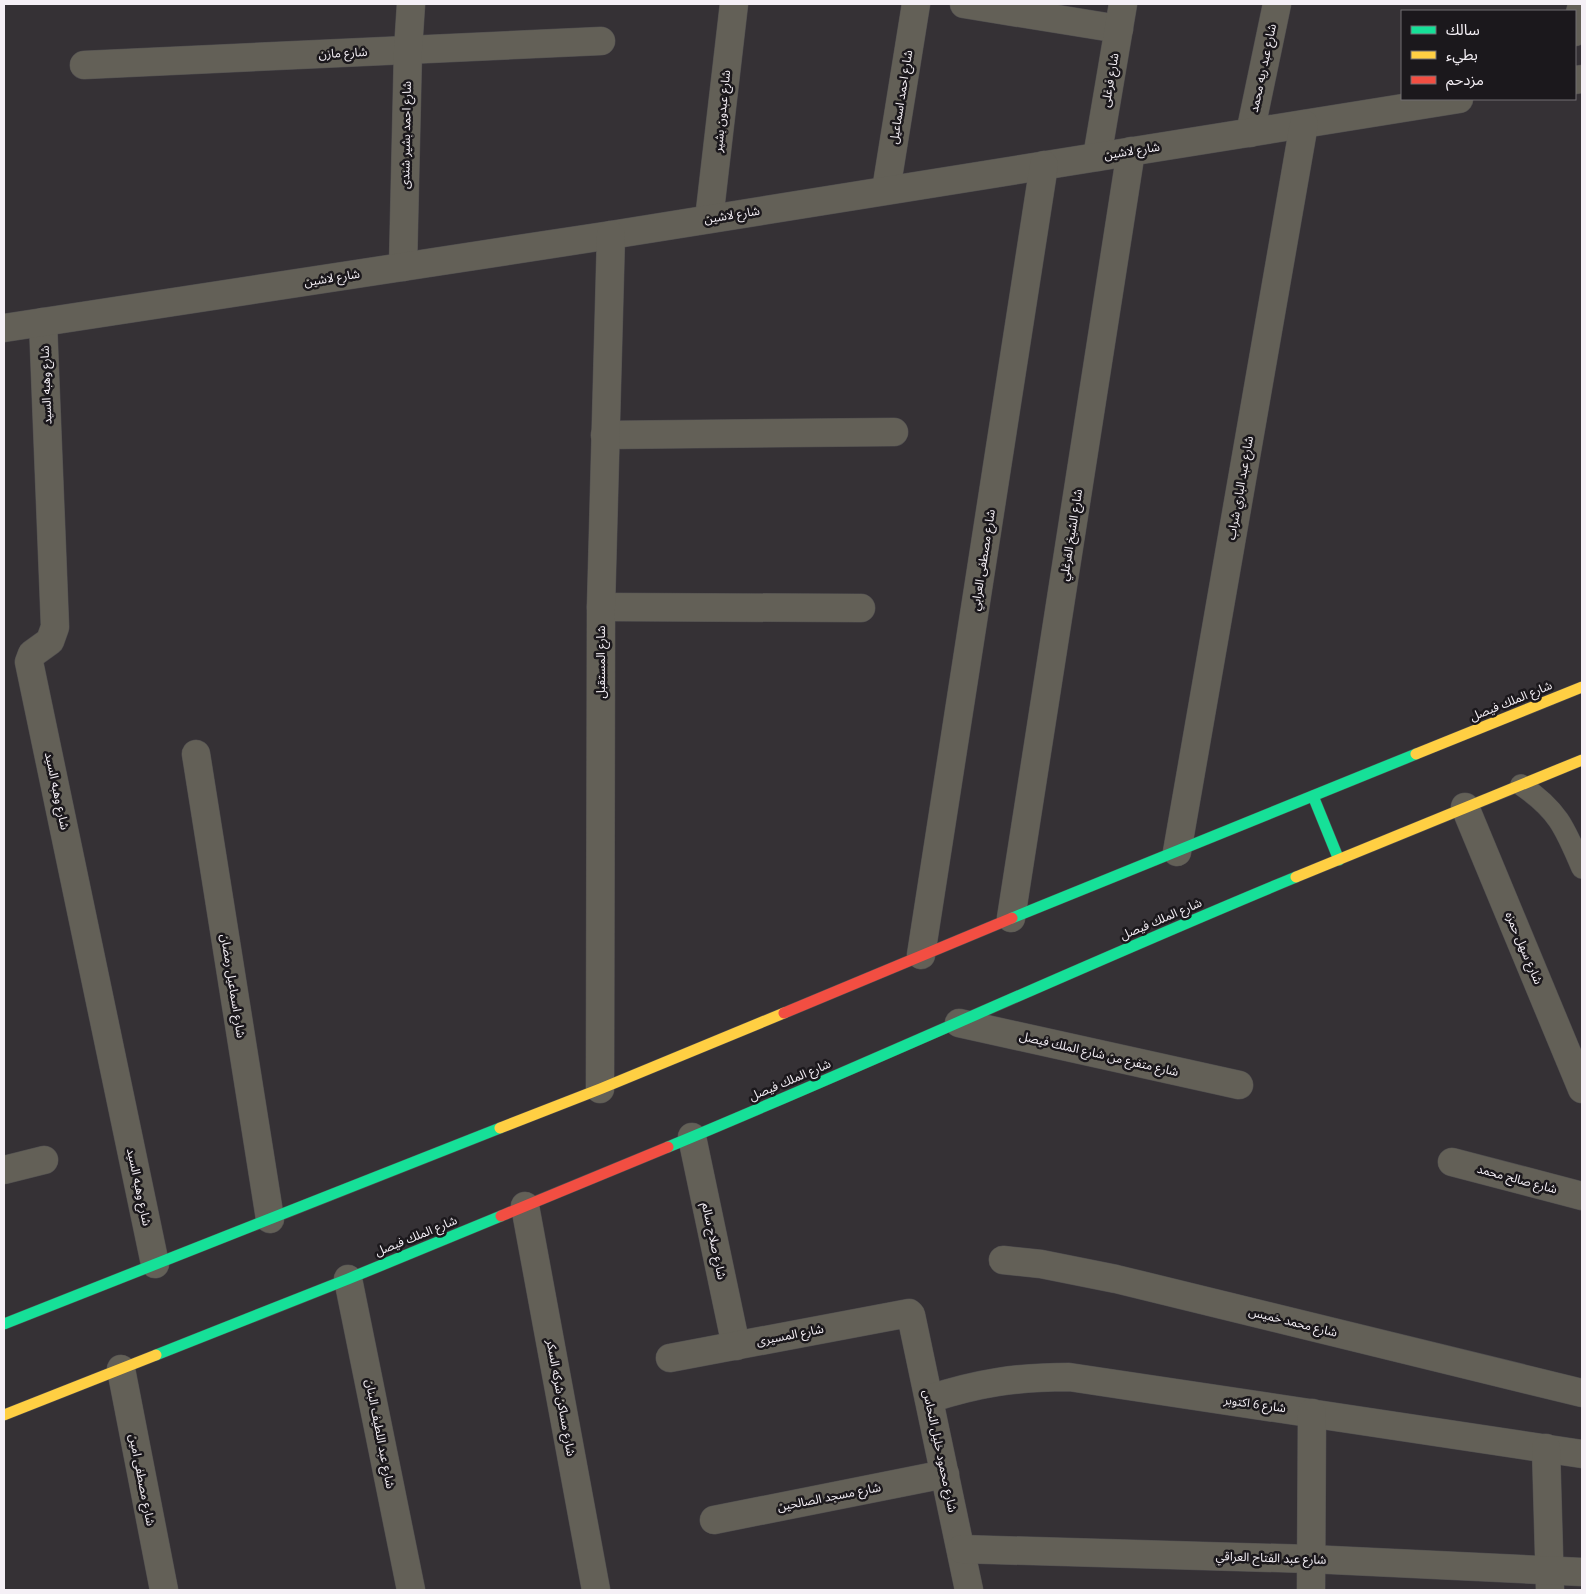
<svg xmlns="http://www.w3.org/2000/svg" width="1586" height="1594" font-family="'PT Sans','Noto Sans Arabic',sans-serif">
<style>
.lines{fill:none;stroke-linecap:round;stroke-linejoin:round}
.lane-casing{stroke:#4f4d4f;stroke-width:22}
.street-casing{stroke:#4f4d4f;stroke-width:29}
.fast-casing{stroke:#4f4d4f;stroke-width:12}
.slow-casing{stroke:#4f4d4f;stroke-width:12}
.jam-casing{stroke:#4f4d4f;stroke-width:12}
.lane{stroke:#636057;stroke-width:21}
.street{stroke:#636057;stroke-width:28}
.fast{stroke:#16e098;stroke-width:11}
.slow{stroke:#ffcf43;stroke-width:11}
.jam{stroke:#f24e42;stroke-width:11}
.labels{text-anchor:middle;stroke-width:5;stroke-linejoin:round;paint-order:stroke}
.street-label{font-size:12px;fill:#f5f0f6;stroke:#1b181c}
</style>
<rect width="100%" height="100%" fill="#353135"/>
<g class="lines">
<defs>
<path id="lane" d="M1521 785C1558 810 1565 828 1582 868"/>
<g id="street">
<path d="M964 4 1119 29"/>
<path d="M1575 32 1582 5"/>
<path d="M84 65 601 41"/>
<path d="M1575 80 1582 79"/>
<path d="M1250 133 1277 4"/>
<path d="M1097 157 1123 4"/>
<path d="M886 190 916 4"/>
<path d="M709 219 734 4"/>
<path d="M403 267 408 50 411 4"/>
<path d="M43 322 55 627 50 641 32 654 29 662 155 1264"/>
<path d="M4 328 611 235 1459 99"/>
<path d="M605 435 894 432"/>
<path d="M601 607 861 608"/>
<path d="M196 754 270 1219"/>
<path d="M1465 807 1582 1089"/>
<path d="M1177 852 1304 124"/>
<path d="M1011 918 1131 151"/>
<path d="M921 955 1044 165"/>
<path d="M959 1023 1239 1085"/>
<path d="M600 1089 601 607 611 235"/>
<path d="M692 1137 736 1346"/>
<path d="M1452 1162 1582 1196"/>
<path d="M4 1170 44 1160"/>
<path d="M525 1206 596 1590"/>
<path d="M1003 1260 1041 1264 1116 1279 1582 1393"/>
<path d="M348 1279 411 1590"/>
<path d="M670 1358 909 1313 911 1315 969 1590"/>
<path d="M121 1369 164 1590"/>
<path d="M929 1399C978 1383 1017 1377 1069 1377L1582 1454"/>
<path d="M1546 1448 1550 1590"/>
<path d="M714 1520 945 1474"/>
<path d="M961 1549 1310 1559 1582 1572"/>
<path d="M1311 1590 1312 1413"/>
</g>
<g id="fast">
<path d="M1313 796 1339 860"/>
<path d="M1012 918 1416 754"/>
<path d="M668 1147C878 1060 1085 964 1296 877"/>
<path d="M4 1324 500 1128"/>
<path d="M156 1355 348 1279 501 1216"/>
</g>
<g id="slow">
<path d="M1416 754 1582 687"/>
<path d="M1296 877 1582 760"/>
<path d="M500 1128 600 1089 784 1013"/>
<path d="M4 1415 156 1355"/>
</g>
<g id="jam">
<path d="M784 1013 1012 918"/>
<path d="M501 1216 668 1147"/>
</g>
</defs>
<!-- lane casing -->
<use href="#lane" class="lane-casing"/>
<!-- street casing -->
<use href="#street" class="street-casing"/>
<!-- fast casing -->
<use href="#fast" class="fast-casing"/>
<!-- slow casing -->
<use href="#slow" class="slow-casing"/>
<!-- jam casing -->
<use href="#jam" class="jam-casing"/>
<!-- lane -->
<use href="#lane" class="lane"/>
<!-- street -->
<use href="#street" class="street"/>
<!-- fast -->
<use href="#fast" class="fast"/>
<!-- slow -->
<use href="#slow" class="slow"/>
<!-- jam -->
<use href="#jam" class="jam"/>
</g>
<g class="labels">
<!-- street labels -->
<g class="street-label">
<text transform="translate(343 53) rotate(-3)" y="4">شارع مازن</text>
<text transform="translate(1263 68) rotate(-78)" y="4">شارع عبد ريه محمد</text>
<text transform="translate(1110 80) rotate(-80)" y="4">شارع فرغلى</text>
<text transform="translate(901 97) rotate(-81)" y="4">شارع احمد اسماعيل</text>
<text transform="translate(722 111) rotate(-84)" y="4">شارع عبدون بشير</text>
<text transform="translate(406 135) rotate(-89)" y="4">شارع احمد بشير شندى</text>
<text transform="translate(1132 151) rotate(-9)" y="4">شارع لاشين</text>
<text transform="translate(732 215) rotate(-9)" y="4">شارع لاشين</text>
<text transform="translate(332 278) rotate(-9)" y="4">شارع لاشين</text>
<text transform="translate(46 385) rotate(-92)" y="4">شارع وهبه السيد</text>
<text transform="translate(1240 488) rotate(-80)" y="4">شارع عبد الباري شراب</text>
<text transform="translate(1071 535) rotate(-81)" y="4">شارع الشيخ الفرغلي</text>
<text transform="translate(983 560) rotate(-81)" y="4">شارع مصطفى العرابي</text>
<text transform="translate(601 662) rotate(-90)" y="4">شارع المستقبل</text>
<text transform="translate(1511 701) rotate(-22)" y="4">شارع الملك فيصل</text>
<text transform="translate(57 791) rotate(78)" y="4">شارع وهبه السيد</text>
<text transform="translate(1161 919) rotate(-23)" y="4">شارع الملك فيصل</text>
<text transform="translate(1524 948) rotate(67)" y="4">شارع سهل حمزه</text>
<text transform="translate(233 986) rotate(81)" y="4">شارع اسماعيل رمضان</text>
<text transform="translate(1099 1054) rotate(13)" y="4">شارع متفرع من شارع الملك فيصل</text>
<text transform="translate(790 1080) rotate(-23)" y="4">شارع الملك فيصل</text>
<text transform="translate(1517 1179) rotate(15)" y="4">شارع صالح محمد</text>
<text transform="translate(139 1187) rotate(78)" y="4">شارع وهبه السيد</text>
<text transform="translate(416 1236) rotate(-22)" y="4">شارع الملك فيصل</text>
<text transform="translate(714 1241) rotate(78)" y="4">شارع صلاح سالم</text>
<text transform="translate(1293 1322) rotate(14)" y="4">شارع محمد خميس</text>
<text transform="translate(790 1335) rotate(-11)" y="4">شارع المسيرى</text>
<text transform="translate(561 1398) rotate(80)" y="4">شارع مساكن شركه السكر</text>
<text transform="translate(1255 1404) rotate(8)" y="4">شارع 6 اكتوبر</text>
<text transform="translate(380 1434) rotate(79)" y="4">شارع عبد اللطيف البنان</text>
<text transform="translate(940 1451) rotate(78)" y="4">شارع محمود خليل النحاس</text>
<text transform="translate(142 1480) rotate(79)" y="4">شارع مصطفى امين</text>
<text transform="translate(829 1497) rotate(-11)" y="4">شارع مسجد الصالحين</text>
<text transform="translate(1271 1558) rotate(2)" y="4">شارع عبد الفتاح العراقي</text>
</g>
</g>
<!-- border -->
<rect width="1586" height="1594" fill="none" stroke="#f5f0f6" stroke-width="10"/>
<!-- legend -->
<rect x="1401" y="10" width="175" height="90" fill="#1b181c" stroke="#726e73"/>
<rect x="1411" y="26" width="25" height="8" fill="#16e098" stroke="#726e73"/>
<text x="1446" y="35" font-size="15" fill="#f5f0f6">سالك</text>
<rect x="1411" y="51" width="25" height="8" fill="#ffcf43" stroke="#726e73"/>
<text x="1446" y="60" font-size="15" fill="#f5f0f6">بطيء</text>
<rect x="1411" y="76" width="25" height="8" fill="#f24e42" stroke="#726e73"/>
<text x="1446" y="85" font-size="15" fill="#f5f0f6">مزدحم</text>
</svg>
